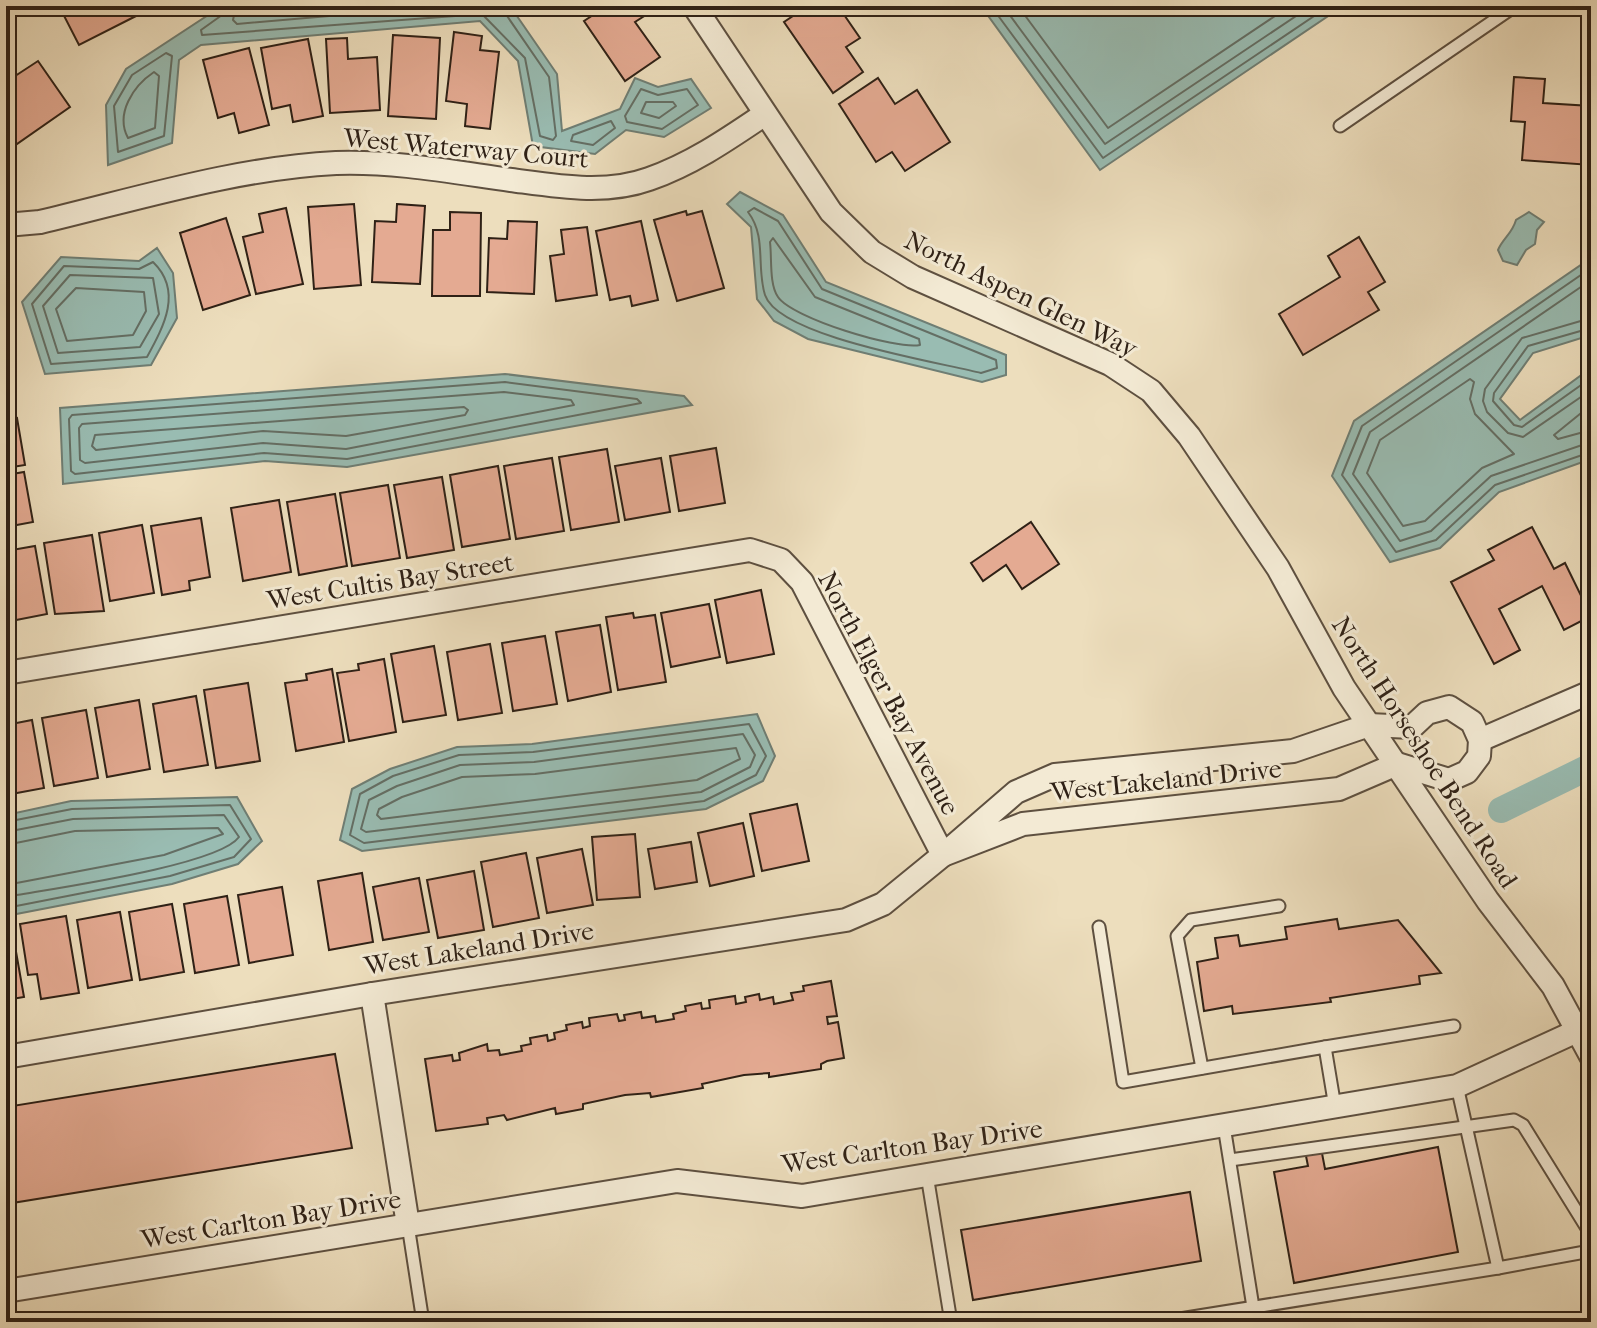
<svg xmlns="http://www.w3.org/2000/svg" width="1597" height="1328" font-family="'IM FELL French Canon',serif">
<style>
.water{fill:#99bcb2;stroke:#6f7e74;stroke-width:2}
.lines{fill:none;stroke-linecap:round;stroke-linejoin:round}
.shore{stroke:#646e64;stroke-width:2}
.canal{stroke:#99bcb2;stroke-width:26}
.building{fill:#e4aa92;stroke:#2f2116;stroke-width:2}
.lane-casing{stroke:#5e5040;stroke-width:15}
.street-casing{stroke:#5e5040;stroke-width:26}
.lane{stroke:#f3ead4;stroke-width:11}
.street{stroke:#f3ead4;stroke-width:22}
.labels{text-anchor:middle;stroke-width:6;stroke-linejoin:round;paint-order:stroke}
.street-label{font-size:26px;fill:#2f2116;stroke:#f3ead4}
</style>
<rect width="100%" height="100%" fill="#eddebd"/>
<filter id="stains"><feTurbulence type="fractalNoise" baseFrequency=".0025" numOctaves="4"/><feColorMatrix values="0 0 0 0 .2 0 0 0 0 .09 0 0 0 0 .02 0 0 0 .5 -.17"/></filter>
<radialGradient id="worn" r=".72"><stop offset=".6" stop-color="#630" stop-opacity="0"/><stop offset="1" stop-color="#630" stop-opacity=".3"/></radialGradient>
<!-- water -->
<g class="water">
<path d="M222 6H510L557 74 562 131 620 109 635 78 658 87 691 79 711 108 664 137 626 130 595 154 533 146 518 61 480 21 201 45 179 60 172 143 108 165 106 105 126 69Z"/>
<path d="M981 6H1343L1100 170Z"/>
<path d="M740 192 783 215 826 282 1006 355V375L982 382 808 339 774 321 757 299 751 227 727 204Z"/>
<path d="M1529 212 1544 222 1537 230 1535 244 1526 250 1517 265 1503 261 1498 250C1503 238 1512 234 1516 220Z"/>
<path d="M157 248 173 273 177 318 151 365 45 374 22 302 61 257 139 261Z"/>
<path d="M1591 258V335L1533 353 1500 399 1520 420 1591 368V459L1499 492 1440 548 1390 562 1332 476 1354 421Z"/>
<path d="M505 374 684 396 692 405 347 467 265 461 63 484 60 408Z"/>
<path d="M757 714 775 756 763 781 706 809 362 851 340 840 352 789 390 769 457 747 532 744Z"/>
<path d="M237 797 262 841 238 864 172 884 6 916V815L71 801Z"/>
</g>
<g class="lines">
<!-- shore -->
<g class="shore">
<path d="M226 6 222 15 201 30 202 35 482 14 525 58 540 136 553 140 556 136 549 77 505 13 504 6"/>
<path d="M236 6 233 20 237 24 445 6"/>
<path d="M991 6 1103 158 1329 6"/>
<path d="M1003 6 1105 144 1311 6"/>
<path d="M1018 6 1108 128 1290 6"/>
<path d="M166 53 172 56 164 136 118 152 114 106 132 75Z"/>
<path d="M154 72 159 76 155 128 128 138C115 114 133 86 154 72Z"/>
<path d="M641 89 658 95 687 89 698 105 662 129 627 122 625 116Z"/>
<path d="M646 102H673L676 106 659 118 641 113Z"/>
<path d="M611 121 615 128 593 145 571 141 573 135Z"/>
<path d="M754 208 778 221 822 289 996 360 997 368 981 373C938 362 779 337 765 295 756 266 767 237 748 212Z"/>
<path d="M773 238 815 297 919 339 920 345C896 350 792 318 778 297 769 284 772 258 770 242Z"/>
<path d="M153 262C183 291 164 326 147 357L51 364 32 304 64 266 139 269Z"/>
<path d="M1591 268 1362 426 1342 475 1396 552 1436 540 1495 485 1591 452"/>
<path d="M70 275 153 278 159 314 140 347 58 353 43 306Z"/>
<path d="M1591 280 1370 432 1353 474 1400 541 1431 531 1491 476 1591 442"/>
<path d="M76 288 144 292 146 311 133 335 67 341 56 309Z"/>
<path d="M1591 318 1522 338 1485 389 1483 401 1487 412 1508 433 1523 437 1591 390"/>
<path d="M1591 328 1528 346 1494 393 1493 401 1514 425 1522 427 1591 378"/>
<path d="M1470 379 1474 382 1470 399 1475 414 1514 454 1482 468 1425 521 1403 526 1367 473 1380 440Z"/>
<path d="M505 382 637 399 641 403 347 459 264 453 75 474 71 471 69 419 72 415Z"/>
<path d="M504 392 571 400 574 405 346 449 263 443 85 463 80 460 79 428 82 424Z"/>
<path d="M1591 405 1554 435 1558 439 1591 430"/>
<path d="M464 407 468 410 465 415 346 436 263 431 96 450 92 446 95 435Z"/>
<path d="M749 724 766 756 756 775 704 801 364 843 350 835 360 794 393 776 459 755 533 752Z"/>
<path d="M743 734 755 755 750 767 701 792 366 832 361 829 369 800 397 786 460 765 534 762Z"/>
<path d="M736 748 740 759 697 780 381 819 377 815 379 809 402 797 462 777 535 774Z"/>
<path d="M6 822 72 809 230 805 251 839 234 857 170 876 6 908"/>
<path d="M6 832 73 819 224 815 239 837C218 866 49 889 6 897"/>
<path d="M6 845 75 831 218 828 223 834 164 855 6 885"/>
</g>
<!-- canal -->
<path class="canal" d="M1501 810 1591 766"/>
</g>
<!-- building -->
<g class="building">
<path d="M59 6H148L136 12 138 15 79 45Z"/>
<path d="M607 6H644L649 13 635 22 660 57 625 81 584 21Z"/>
<path d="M808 6H838L860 38 846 47 863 72 833 93 784 22Z"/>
<path d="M454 32 482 36 480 50 499 52 490 129 465 126 467 104 446 101Z"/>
<path d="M393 35 440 38 436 119 388 116Z"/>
<path d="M347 38 348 59 377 57 380 110 330 113 326 39Z"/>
<path d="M308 39 323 116 293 122 290 105 272 109 261 48Z"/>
<path d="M249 48 269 125 239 133 234 113 218 118 203 60Z"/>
<path d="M38 61 70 107 14 146 6 135V82Z"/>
<path d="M1514 77 1545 79 1543 103 1591 106V165L1522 160 1525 122 1511 121Z"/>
<path d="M878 78 895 104 917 90 950 142 905 171 892 152 876 162 839 104Z"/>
<path d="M354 204 361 285 314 289 308 207Z"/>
<path d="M397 204 425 206 420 284 372 282 375 221 396 222Z"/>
<path d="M286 208 303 284 256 294 243 237 263 232 259 214Z"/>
<path d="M686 211 687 215 702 211 724 288 677 301 654 220Z"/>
<path d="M450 212 481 213 480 296H432L433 230H450Z"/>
<path d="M226 218 250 295 203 310 180 233Z"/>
<path d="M508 221 537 222 534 294 487 292 489 238 507 239Z"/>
<path d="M641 221 658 300 632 306 630 296 610 300 596 231Z"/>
<path d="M587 227 597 295 556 301 550 256 564 254 561 230Z"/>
<path d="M1359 237 1385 282 1368 292 1379 310 1303 355 1279 314 1340 277 1328 256Z"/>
<path d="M17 418 25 465 6 468V420Z"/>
<path d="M716 448 725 503 679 511 670 456Z"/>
<path d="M607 449 619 522 571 530 559 457Z"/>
<path d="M552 458 564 531 516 539 504 466Z"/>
<path d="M661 458 670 512 625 520 615 466Z"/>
<path d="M498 466 510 539 462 547 450 475Z"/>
<path d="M24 472 33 522 6 527V475Z"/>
<path d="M442 477 454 550 407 558 394 485Z"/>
<path d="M388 485 400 558 352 566 340 493Z"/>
<path d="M335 494 347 566 299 575 287 502Z"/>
<path d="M279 500 291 572 243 581 231 508Z"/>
<path d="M201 518 210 577 189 581 190 590 162 595 151 526Z"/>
<path d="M1031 522 1059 564 1022 589 1006 565 983 581 971 563Z"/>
<path d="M142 525 154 593 110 601 99 533Z"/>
<path d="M1532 527 1554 569 1565 563 1591 616 1564 630 1542 586 1499 609 1520 650 1494 664 1451 582 1494 560 1488 550Z"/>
<path d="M92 535 104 611 55 614 44 543Z"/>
<path d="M35 546 47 614 6 622V551Z"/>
<path d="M761 590 774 654 727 663 715 600Z"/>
<path d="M709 604 720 657 671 667 661 613Z"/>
<path d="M633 613 634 618 655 615 666 682 618 690 606 617Z"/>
<path d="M600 625 611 692 568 701 556 632Z"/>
<path d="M545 636 557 704 513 711 502 643Z"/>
<path d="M490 644 502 713 458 720 447 652Z"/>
<path d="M434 646 446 715 403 722 391 654Z"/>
<path d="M384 659 396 732 349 741 337 673 359 670 358 664Z"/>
<path d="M332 669 344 742 296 751 285 683 307 680 306 674Z"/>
<path d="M248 683 260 761 216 768 204 690Z"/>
<path d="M196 696 208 765 164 772 153 704Z"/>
<path d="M139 700 150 769 107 777 95 708Z"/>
<path d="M86 710 98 778 54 786 42 718Z"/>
<path d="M32 720 44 788 6 795V725Z"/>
<path d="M797 804 809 861 762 871 750 814Z"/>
<path d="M743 823 754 876 710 886 698 833Z"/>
<path d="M635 834 640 897 597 900 592 837Z"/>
<path d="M691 842 697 882 655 889 648 849Z"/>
<path d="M582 849 593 905 547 913 537 858Z"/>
<path d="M526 853 539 918 493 927 481 862Z"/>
<path d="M474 871 484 930 438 938 427 880Z"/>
<path d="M362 873 373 942 329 950 318 881Z"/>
<path d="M419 878 429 932 383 940 373 887Z"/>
<path d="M282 887 293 955 249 963 238 895Z"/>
<path d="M227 896 239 965 195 973 184 904Z"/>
<path d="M172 904 184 972 140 980 129 912Z"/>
<path d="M120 912 132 980 88 988 77 920Z"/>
<path d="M66 916 79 993 41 999 37 974 28 975 20 924Z"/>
<path d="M1337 919 1339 929 1398 920 1441 973 1419 976 1420 984 1330 998 1331 1002 1233 1014 1232 1006 1204 1011 1197 962 1218 958 1215 938 1238 935 1240 946 1287 939 1285 927Z"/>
<path d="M12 929 24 997 6 1000V930Z"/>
<path d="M831 981 837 1016 827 1017 828 1024 838 1022 844 1058 827 1061 821 1064V1069L769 1077V1073L744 1075 702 1084 703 1088 651 1097 650 1093 625 1095 583 1104V1109L556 1114 555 1108 507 1120 504 1115 487 1118 488 1124 436 1131 425 1059 452 1055 453 1061 460 1060 459 1053 487 1044 488 1051 499 1050 500 1055 522 1051 521 1046 531 1044 530 1038 547 1035 548 1041 555 1039 554 1033 567 1030 566 1025 582 1022 583 1028 590 1026 589 1018 617 1014 619 1021 625 1020 624 1015 641 1012 642 1018 655 1016 656 1022 674 1019 673 1014 686 1011 685 1006 701 1003 702 1009 710 1008 709 1000 735 996 736 1004 746 1002 745 997 759 994 760 1000 773 997 774 1004 793 1000 791 993 804 991 803 986Z"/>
<path d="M335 1054 352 1148 6 1204V1107Z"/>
<path d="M1438 1147 1458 1252 1294 1283 1274 1172 1308 1166 1305 1151 1321 1148 1325 1169Z"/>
<path d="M1190 1192 1201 1261 973 1300 961 1230Z"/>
</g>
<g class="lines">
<defs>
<g id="lane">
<path d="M1340 126 1515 6"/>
<path d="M1099 927 1123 1082 1325 1047 1335 1107"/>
<path d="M1577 1031 1591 1021"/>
<path d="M1325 1047 1454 1026"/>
<path d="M1202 1068 1177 936 1191 920 1279 906"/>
<path d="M1224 1126 1253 1307"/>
<path d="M1230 1160 1514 1120 1523 1125 1590 1233 1591 1241"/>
<path d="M927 1175 951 1322"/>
<path d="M408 1225 423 1322"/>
<path d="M1498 1268 1585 1252 1591 1245"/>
<path d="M1161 1322 1498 1268 1457 1086"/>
</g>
<g id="street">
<path d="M694 6 831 212 872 252 913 277 1110 364 1151 391 1189 436 1278 568 1344 688 1488 901 1553 986 1591 1056"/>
<path d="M6 225 40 222C137 199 236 168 336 163 395 161 453 172 511 180 556 186 605 195 649 179 692 164 728 139 765 114"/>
<path d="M6 673 750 550 781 560 802 582 943 855 883 904 846 920 372 994 6 1057"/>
<path d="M1449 707 1472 722 1480 740 1479 756 1467 772 1449 780 1397 764 1339 789 1023 824 943 855 1016 792 1055 775 1293 751 1369 725 1412 727 1427 713Z"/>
<path d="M1480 740 1591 692"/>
<path d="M372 994 408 1225"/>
<path d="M6 1291 677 1181 802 1196 927 1175 1457 1086 1577 1031"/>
</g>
</defs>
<!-- lane casing -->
<use href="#lane" class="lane-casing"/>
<!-- street casing -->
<use href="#street" class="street-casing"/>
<!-- lane -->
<use href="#lane" class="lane"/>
<!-- street -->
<use href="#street" class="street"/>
</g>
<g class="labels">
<!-- street labels -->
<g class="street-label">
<text transform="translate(466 148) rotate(5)" y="9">West Waterway Court</text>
<text transform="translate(1021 294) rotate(26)" y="9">North Aspen Glen Way</text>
<text transform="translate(390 581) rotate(-9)" y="9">West Cultis Bay Street</text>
<text transform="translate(889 693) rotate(62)" y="9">North Elger Bay Avenue</text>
<text transform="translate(1425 752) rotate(57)" y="9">North Horseshoe Bend Road</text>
<text transform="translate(1166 780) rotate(-6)" y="9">West Lakeland Drive</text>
<text transform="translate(479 948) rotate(-9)" y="9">West Lakeland Drive</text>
<text transform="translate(912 1146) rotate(-8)" y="9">West Carlton Bay Drive</text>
<text transform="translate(271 1219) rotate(-9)" y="9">West Carlton Bay Drive</text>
</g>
</g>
<!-- margin -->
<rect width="1597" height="1328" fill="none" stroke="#eddebd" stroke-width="32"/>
<rect x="8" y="8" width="1581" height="1312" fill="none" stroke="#2f2116" stroke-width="4"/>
<rect x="16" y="16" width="1565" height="1296" fill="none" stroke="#2f2116" stroke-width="2"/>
<rect width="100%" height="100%" filter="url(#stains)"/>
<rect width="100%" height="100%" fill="url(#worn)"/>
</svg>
